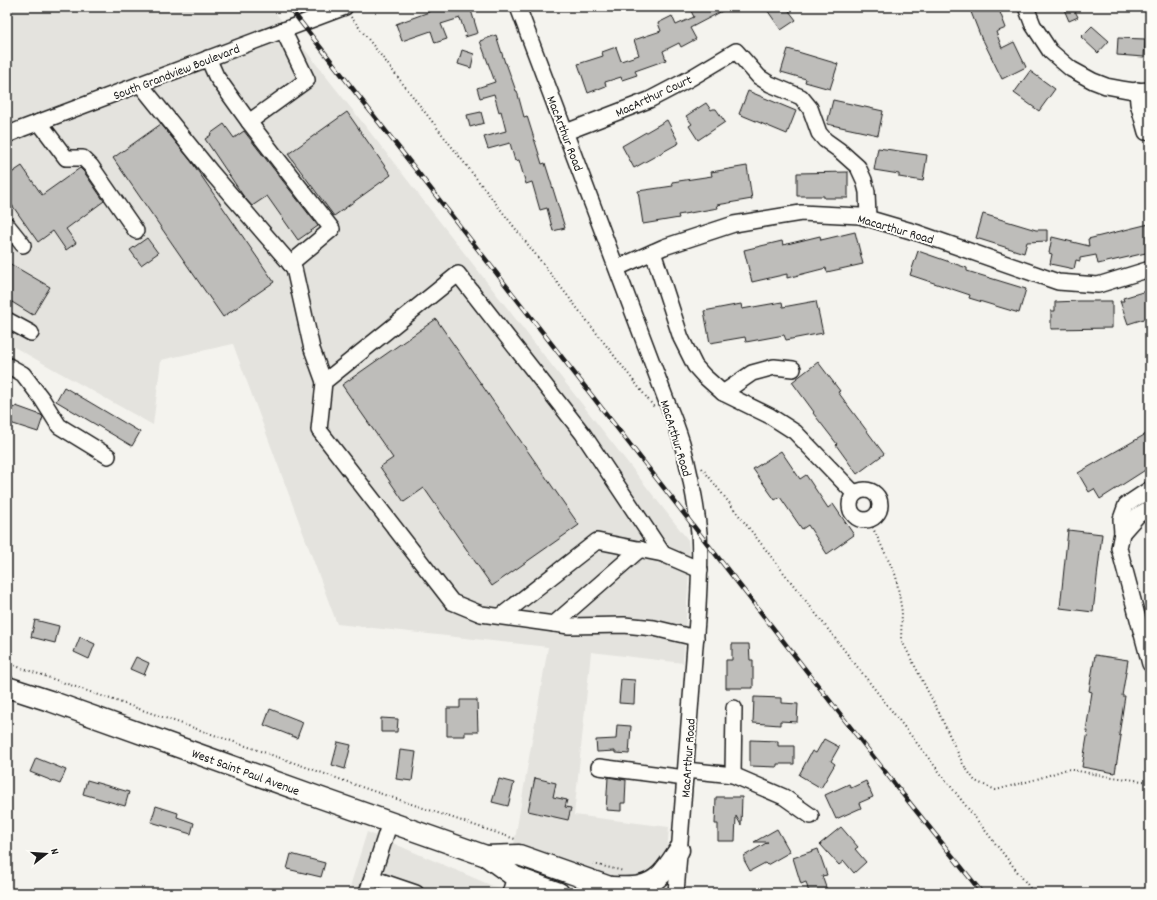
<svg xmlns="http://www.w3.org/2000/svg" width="1157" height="900" font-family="Dekko,sans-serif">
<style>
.built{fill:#e4e3de}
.building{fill:#bebdba;stroke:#1c1c1c}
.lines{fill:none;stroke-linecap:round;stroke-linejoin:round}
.minor-casing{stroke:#1c1c1c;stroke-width:18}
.major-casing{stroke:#1c1c1c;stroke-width:23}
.path{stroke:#1c1c1c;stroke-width:2;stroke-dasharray:1 3;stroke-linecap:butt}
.minor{stroke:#fdfcf7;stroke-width:15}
.major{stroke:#fdfcf7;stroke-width:20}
.rail-casing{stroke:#1c1c1c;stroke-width:4.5}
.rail{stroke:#fdfcf7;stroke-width:3;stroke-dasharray:9;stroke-linecap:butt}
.labels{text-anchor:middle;stroke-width:4;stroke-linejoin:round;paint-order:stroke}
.street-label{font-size:13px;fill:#1c1c1c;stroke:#fdfcf7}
</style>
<rect width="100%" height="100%" fill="#f4f3ee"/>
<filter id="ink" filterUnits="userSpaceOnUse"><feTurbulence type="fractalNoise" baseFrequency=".025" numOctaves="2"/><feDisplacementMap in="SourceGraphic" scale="8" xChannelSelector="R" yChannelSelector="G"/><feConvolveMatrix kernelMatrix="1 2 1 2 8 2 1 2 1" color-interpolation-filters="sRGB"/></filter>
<g filter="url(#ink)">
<!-- built -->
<g class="built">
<path d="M7 7H271L366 127 688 540 690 558 683 663 591 652 574 815 669 827 667 854 658 871 630 879 574 867 514 845 548 647 337 624 233 344 161 360 153 425 7 343Z"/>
<path d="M367 832 509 893H348Z"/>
</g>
<!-- building -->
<g class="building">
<path d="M441 7H470L478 33 465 37 466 33H465L460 18 441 24 447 39 435 43 431 31 402 41 396 24 429 12V11Z"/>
<path d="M689 7H730L690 28 696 39 681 47 679 43 663 51 666 60 635 71 637 75 622 80 621 77 605 82 606 86 588 93 578 64 603 56 602 52 616 47 621 61 639 55 634 40 661 31 658 23 672 16 676 25 694 17Z"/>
<path d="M765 7H786L796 20 781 30Z"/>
<path d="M969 7H998L1006 28 996 32 1002 48 1014 42 1026 67 1002 79 983 40H982Z"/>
<path d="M1063 7H1073L1078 17 1069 21Z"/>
<path d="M1092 26 1109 41 1098 53 1081 37Z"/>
<path d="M496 35 505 63H506L516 91H517L524 117 527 116 542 164 545 163 565 228 553 231 547 208 540 210 532 182 526 184 519 160 515 161 510 143 488 149 484 137 506 131 501 111 499 112 494 94 480 98 477 88 495 82 480 41Z"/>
<path d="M1118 38 1145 39 1144 57 1117 55Z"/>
<path d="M788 49 838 64 830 89 805 82 806 79 781 72Z"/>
<path d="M462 50 474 54 471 68 458 64Z"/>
<path d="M1030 71 1055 89 1039 111 1014 93Z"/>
<path d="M748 91 796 111 787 134 739 114Z"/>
<path d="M833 100 883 111 878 135 827 124Z"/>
<path d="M706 103 711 110 713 109H716L725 122 698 140 689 126 692 124 686 116Z"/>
<path d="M347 112 391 175 334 216 288 154Z"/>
<path d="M481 112 484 123 470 127 467 115Z"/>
<path d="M667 120 679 143 634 168 622 146Z"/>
<path d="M161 124 191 161 274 282 223 317 113 158Z"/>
<path d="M224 124 234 138 244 131 318 226 298 240 267 196 252 206 244 197 205 139 211 135 210 134Z"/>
<path d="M878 148 927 155 923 181 899 177V174L874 170Z"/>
<path d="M22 166 42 195 80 168 84 172 104 201 66 229 76 243 66 250 53 231 38 242 7 198V176Z"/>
<path d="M747 166 752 199 717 205 718 208 678 215 679 218 643 224 638 191 673 186 672 182 712 176 711 172Z"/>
<path d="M848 172V198H824V196H797V173Z"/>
<path d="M983 214 1036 230H1047V241L1027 242 1024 253 976 238Z"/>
<path d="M1149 224 1150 230V252L1098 264 1096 255 1080 258V261L1076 260 1074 269 1050 264 1052 254 1049 253 1052 237 1089 246 1088 239Z"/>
<path d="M855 232 863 264 827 272 826 268 787 278V274L752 282 744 250 782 241 783 245 820 236 821 240Z"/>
<path d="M147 238 158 253 141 265 130 250Z"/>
<path d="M918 251 967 268V271L1026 289 1019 313 969 298 970 295 910 275Z"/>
<path d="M7 262 50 287 33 315 7 299Z"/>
<path d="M1146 291 1150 305V317L1128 324 1120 301H1124L1123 298Z"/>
<path d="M816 301 823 333 786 340 784 335 746 342 745 337 710 343 704 311 741 304 742 309 782 302 783 307Z"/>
<path d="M1079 301H1112V328L1051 329V311H1055V302Z"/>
<path d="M436 319 579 525 492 586 424 488 404 502 380 467 393 458 342 385Z"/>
<path d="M818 362 840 391 838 392 884 454 857 474 836 445 837 444 813 413 814 412 792 382Z"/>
<path d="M64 387 140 432 132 446 56 401Z"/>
<path d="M7 406 15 408 16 406 41 415 43 417 38 432 7 422Z"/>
<path d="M1146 434 1150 441V467L1100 499 1094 489 1089 492 1078 473Z"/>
<path d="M781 451 800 479 806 475 828 508 833 504 854 535 827 554 808 525 802 529 780 497 775 500 753 469Z"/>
<path d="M1068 530 1102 534 1093 612 1060 608Z"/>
<path d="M35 620 59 626 55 643 31 637Z"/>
<path d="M80 637 95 644 89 659 74 652Z"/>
<path d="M732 644H749L750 660H753V688H726V660H732Z"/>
<path d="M1095 655 1128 660 1122 696H1125L1119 735 1121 736 1115 773 1082 767 1088 731H1086L1092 692 1089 691Z"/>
<path d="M136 657 149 663 144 675 130 669Z"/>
<path d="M621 679 635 680 634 704 619 703Z"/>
<path d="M754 697 782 698V703L798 704 797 722 780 721V725L753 723Z"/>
<path d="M460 700H477L478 732H465V736H447V708H460Z"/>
<path d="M270 709 303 722 297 738 264 725Z"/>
<path d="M381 718 398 719 397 732H381Z"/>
<path d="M617 725 631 726 629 754 615 753V751L597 752 596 740 616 739Z"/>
<path d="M824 739 839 747 831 761 835 764 821 788 799 775 812 751 816 753Z"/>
<path d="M750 740 778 741V746H794V764H777V767L750 766Z"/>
<path d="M338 742 351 745 345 769 332 765Z"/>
<path d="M400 750 416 752 412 781 396 779Z"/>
<path d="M36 758 66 770 60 784 30 772Z"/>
<path d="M608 777 626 780 625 803H621V811L606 810Z"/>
<path d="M535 778 556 783 553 797 567 800 565 807 571 808 568 820 528 811Z"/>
<path d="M499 779 514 783 508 806 492 802Z"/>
<path d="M87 780 129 792 125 806 83 794Z"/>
<path d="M866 781 873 797 859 803 861 808 836 819 825 795 849 784 851 788Z"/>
<path d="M716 797H742L741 825 736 816 735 841H718V824H715Z"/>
<path d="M156 806 178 813 177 817 194 823 191 834 151 822Z"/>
<path d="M841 827 858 847 855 849 866 862 854 873 844 861 839 865 820 844Z"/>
<path d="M777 829 790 852 767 865 765 863 750 871 744 860V856L768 842H754Z"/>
<path d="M818 849 827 875 822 876 828 893H809L806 882 801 884 793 858Z"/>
<path d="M291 854 325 863 321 877 287 869Z"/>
</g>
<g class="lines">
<defs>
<g id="minor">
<path d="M518 7 668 405C673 417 678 430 682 443 690 472 696 503 699 533 701 558 699 582 698 607L676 893"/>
<path d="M1026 7 1033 25 1050 51 1071 69 1093 81 1106 86 1122 89 1134 91 1150 90"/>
<path d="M208 58 216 76 249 122 307 80 283 30"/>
<path d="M140 84 211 172 294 268 312 349 324 382"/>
<path d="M1137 90 1138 103 1146 132H1150"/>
<path d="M39 122 66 158H83L91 166 136 231"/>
<path d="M249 122 332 229 290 264"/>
<path d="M566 132 649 100 689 79 736 51 759 77 770 84 801 97 810 108 819 133 825 140 839 150 858 167 864 180 867 192 868 218"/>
<path d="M7 135 21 129 345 7"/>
<path d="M7 225 23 245"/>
<path d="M653 252 681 338 695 366 704 376 723 393 770 416 795 432 851 490 856 493"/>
<path d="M617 268 664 247 734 224 801 213 860 216 918 233 1058 282 1098 285 1150 269"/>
<path d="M7 320 31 333"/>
<path d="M7 365 23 374 42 399 59 426 108 456"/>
<path d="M723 393 752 373 774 367 793 369"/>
<path d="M1150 489 1126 505 1121 519 1122 533 1119 548 1150 664"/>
<circle cx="865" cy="505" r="15"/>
<path d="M1122 533 1138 515 1150 508"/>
<path d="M501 616 597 541 663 554"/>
<path d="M554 624 640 549"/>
<path d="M696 638 654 628 624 625 569 626 481 614 452 602 319 430 324 382 458 274 583 434 663 554 700 570"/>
<path d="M599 767 685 778"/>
<path d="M686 770 733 775 784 797 811 816"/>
<path d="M733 775 734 708"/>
<path d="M372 878 416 893"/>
<path d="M367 893 390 822"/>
<path d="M510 893 515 877"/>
</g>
<g id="major">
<path d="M7 687 50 701 321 798 486 856 515 877 559 893"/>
<path d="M486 856 519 855 627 893"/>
<path d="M611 887C621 887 631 888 640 886 660 882 669 865 679 850"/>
</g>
</defs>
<!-- minor casing -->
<use href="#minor" class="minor-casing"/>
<!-- major casing -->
<use href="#major" class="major-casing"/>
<!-- path -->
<g class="path">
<path d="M351 17 654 407"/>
<path d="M702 468 1034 893"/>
<path d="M869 520 896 576 902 612 901 639 939 713 963 764 975 781 996 790 1037 779 1067 769 1105 776 1150 782"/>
<path d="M7 663 289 761 370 790 515 839"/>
<path d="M593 864 624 871"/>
</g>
<!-- minor -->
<use href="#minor" class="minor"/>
<!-- major -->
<use href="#major" class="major"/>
<defs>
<path id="rail" d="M289 7 897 787 982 893"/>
</defs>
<!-- rail casing -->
<use href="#rail" class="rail-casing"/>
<!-- rail -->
<use href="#rail" class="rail"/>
</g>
</g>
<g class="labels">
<!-- street labels -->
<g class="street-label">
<text transform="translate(176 71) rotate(-21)" y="5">South Grandview Boulevard</text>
<text transform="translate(653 95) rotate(-25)" y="5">MacArthur Court</text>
<text transform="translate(566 133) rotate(69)" y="5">MacArthur Road</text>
<text transform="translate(896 228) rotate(16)" y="5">Macarthur Road</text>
<text transform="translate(677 438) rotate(73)" y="5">MacArthur Road</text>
<text transform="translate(687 758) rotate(-86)" y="5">MacArthur Road</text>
<text transform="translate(246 771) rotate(20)" y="5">West Saint Paul Avenue</text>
</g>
</g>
<!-- margin -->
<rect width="1157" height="900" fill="none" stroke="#fdfcf7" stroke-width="24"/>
<rect x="12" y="12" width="1133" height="876" fill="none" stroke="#1c1c1c" stroke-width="1.5" filter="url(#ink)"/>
<!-- north arrow -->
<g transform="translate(46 854) rotate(73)" stroke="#fdfcf7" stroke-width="3" paint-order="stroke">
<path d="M0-3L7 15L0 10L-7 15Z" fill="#1c1c1c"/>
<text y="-6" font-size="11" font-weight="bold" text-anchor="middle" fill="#1c1c1c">N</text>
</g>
</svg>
